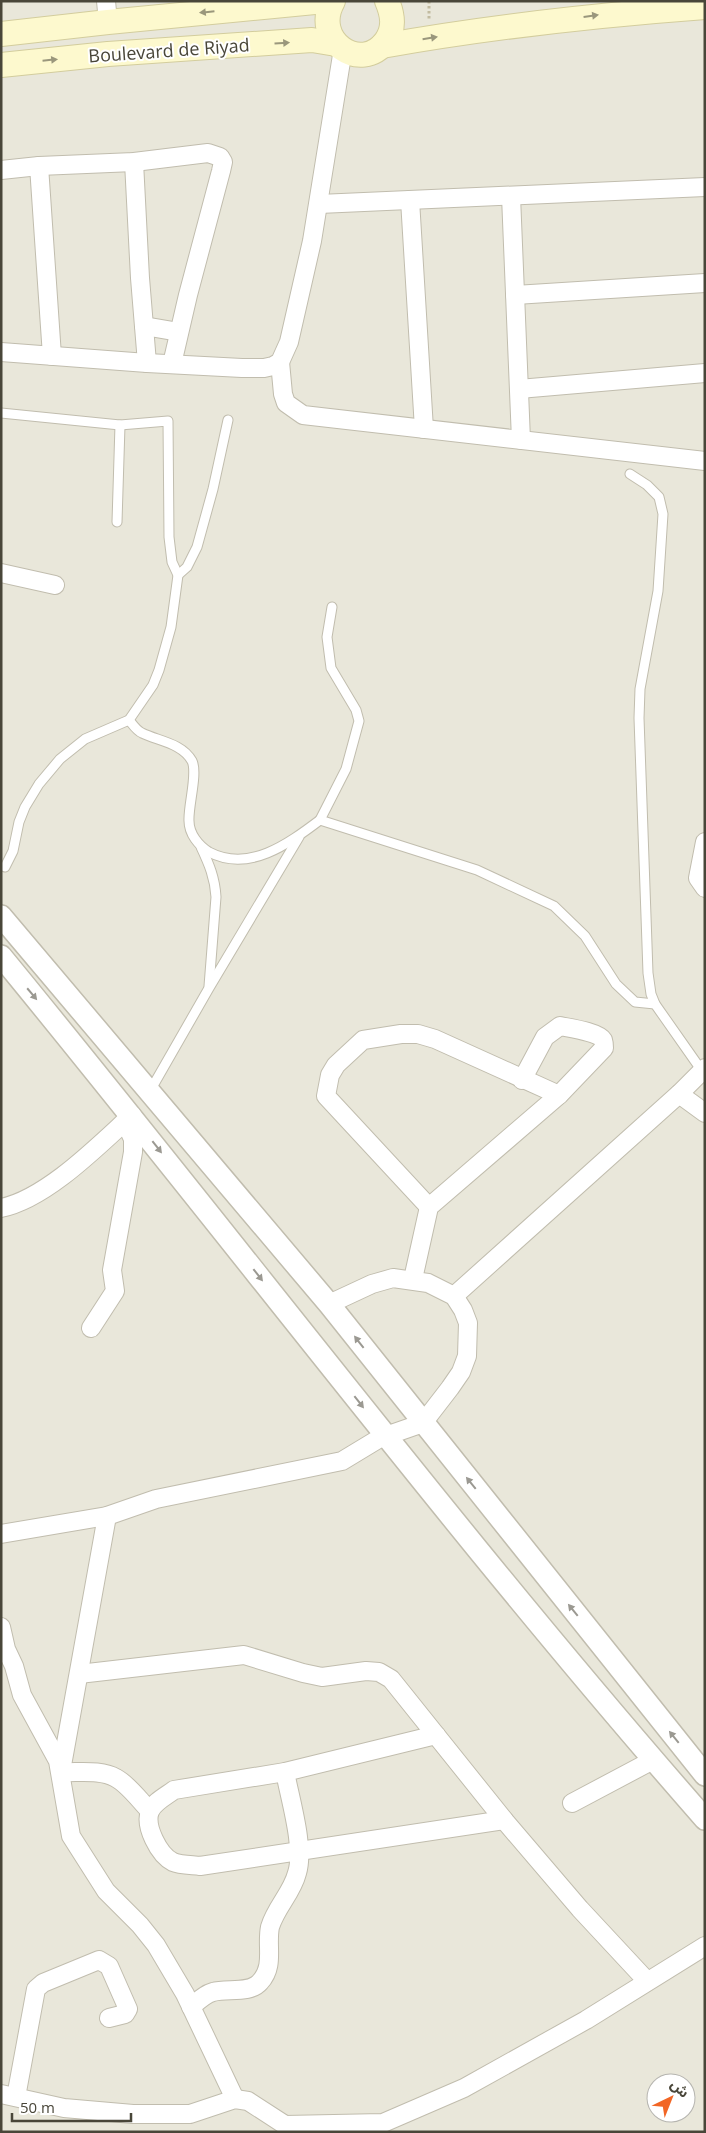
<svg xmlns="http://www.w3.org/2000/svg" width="706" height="2133" font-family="'Open Sans','Noto Sans Arabic',sans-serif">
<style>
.residential{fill:#e9e7da;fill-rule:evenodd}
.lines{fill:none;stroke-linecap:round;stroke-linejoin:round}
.service-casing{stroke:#c1bdae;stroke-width:11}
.minor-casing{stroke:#c1bdae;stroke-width:20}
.tertiary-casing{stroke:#c1bdae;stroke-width:24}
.secondary-casing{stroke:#d3cd9d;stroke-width:26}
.path{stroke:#c2bba0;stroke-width:3;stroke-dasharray:2.5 2.5;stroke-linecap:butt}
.service{stroke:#fff;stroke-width:9}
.minor{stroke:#fff;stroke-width:18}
.tertiary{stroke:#fff;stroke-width:21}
.secondary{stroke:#fdf9ce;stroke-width:24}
.oneway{fill:#9a977c}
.oneway2{fill:#9b9992}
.labels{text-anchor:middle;stroke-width:4;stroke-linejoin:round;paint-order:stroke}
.street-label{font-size:18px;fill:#494639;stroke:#fff}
</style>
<rect width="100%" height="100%" fill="#f5f4eb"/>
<!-- residential -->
<path class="residential" d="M1 1H705V2132H1ZM656 2083H686V2113H656Z"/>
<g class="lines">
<defs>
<g id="service">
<path d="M1 413 120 425 168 421 169 537 172 562 178 575 171 627 159 670 153 685 129 720 85 739 60 759 39 784 25 807 19 822 13 851 5 867"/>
<path d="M630 474 647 485 659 497 663 514 658 591 640 689 639 718 648 973 651 994 655 1004 702 1071"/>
<path d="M117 522 120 425"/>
<path d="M178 575 187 567 197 547 213 489 228 420"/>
<path d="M129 720C133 725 137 731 142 733 158 741 182 743 192 761 198 773 188 806 189 821 189 834 199 846 209 852 249 873 288 844 320 820L477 870 554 906 585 936 616 984 635 1002 655 1004"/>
<path d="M320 820 346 769 359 721 356 710 331 668 327 637 332 607"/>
<path d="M201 847C209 864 215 878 216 897L209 986"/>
<path d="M150 1091 209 988 299 837"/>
</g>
<g id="minor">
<path d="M106 1 108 22"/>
<path d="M134 162 140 278 147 363"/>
<path d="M39 166 52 356"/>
<path d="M1 170 39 166 134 162 208 153 220 157 223 162 221 171 188 295 172 364"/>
<path d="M511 196 521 440"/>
<path d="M410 200 424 429"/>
<path d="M319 204 705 187"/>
<path d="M515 295 705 283"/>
<path d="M144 326 179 332"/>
<path d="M1 352 147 363 242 368H264L273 366 280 362 289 342 312 241 343 49"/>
<path d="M280 362 283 394 286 403 303 415 705 461"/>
<path d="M519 389 705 373"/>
<path d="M1 573 55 585"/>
<path d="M705 842 698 878 705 888"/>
<path d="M679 1094 705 1113"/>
<path d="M429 1207 326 1096 330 1075 336 1065 363 1040 401 1034H418L435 1039 559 1095"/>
<path d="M1 1208C46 1199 98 1146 132 1115"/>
<path d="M413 1279 429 1207 559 1095 604 1048C604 1046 604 1043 603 1040 598 1032 569 1028 560 1026L545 1037 522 1080"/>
<path d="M454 1296 679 1094 705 1068"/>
<path d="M91 1328 115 1291 112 1270 133 1152V1139L125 1122"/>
<path d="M1 1534 107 1516 156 1499 342 1461 380 1438 423 1423 450 1388 461 1372 467 1356 468 1323 463 1310 454 1296 428 1283 393 1278 372 1284 329 1304"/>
<path d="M1 1627 6 1649 14 1666 22 1695 58 1761 71 1836 106 1891 140 1925 156 1945 185 1994 235 2099"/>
<path d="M79 1674 244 1655 303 1673 322 1677 366 1671 379 1672 391 1679 504 1820 580 1909 647 1981"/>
<path d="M436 1735 285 1772 174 1790C166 1796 154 1802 150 1811 144 1826 159 1855 173 1862 180 1865 192 1865 200 1866L504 1820"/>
<path d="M61 1771 107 1516"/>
<path d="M61 1772C77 1773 101 1769 116 1778 129 1785 140 1801 150 1811"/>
<path d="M572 1803 653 1760"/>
<path d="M191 2007C198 2001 205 1994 213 1992 227 1988 250 1994 260 1982 275 1966 266 1946 270 1927 276 1907 292 1893 297 1873 305 1848 290 1799 285 1772"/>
<path d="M1 2094 64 2108 133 2114H190L235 2099 248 2101 285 2125 383 2123 464 2088 586 2020 705 1946"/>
<path d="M16 2097 36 1989 43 1983 99 1960 109 1966 128 2009 125 2014 109 2018"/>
</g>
<g id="tertiary">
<path d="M1 916 329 1304 705 1775"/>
<path d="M1 956C237 1243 460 1540 705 1819"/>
</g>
<g id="secondary">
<path d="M333 1C311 40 361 75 386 41 395 28 393 15 387 1"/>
<path d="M1 34 108 22 325 1"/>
<path d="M382 46C489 27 597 15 705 7"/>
<path d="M1 65 108 54 312 40 336 44"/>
</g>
</defs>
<!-- service casing -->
<use href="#service" class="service-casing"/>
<!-- minor casing -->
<use href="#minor" class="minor-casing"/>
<!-- tertiary casing -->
<use href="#tertiary" class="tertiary-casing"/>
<!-- secondary casing -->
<use href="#secondary" class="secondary-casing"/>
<!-- path -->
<path class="path" d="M429 1V21"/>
<!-- service -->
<use href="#service" class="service"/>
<!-- minor -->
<use href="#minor" class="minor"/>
<!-- tertiary -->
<use href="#tertiary" class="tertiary"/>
<!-- secondary -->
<use href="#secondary" class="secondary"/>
</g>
<!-- one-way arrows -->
<defs><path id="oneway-solid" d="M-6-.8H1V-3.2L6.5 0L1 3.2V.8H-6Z" transform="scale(1.25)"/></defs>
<g class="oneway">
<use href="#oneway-solid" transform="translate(207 12) rotate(174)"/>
<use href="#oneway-solid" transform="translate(591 16) rotate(-8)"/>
<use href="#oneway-solid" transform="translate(430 38) rotate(-9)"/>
<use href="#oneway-solid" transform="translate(282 43) rotate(-4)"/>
<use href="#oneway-solid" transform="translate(50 60) rotate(-6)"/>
</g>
<g class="oneway2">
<use href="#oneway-solid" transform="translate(32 994) rotate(50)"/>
<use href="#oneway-solid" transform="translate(157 1147) rotate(52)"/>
<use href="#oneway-solid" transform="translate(258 1275) rotate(52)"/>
<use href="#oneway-solid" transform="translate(359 1342) rotate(-128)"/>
<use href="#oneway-solid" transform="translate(359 1402) rotate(52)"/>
<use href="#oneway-solid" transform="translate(471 1483) rotate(-129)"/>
<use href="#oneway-solid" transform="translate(573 1610) rotate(-129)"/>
<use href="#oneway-solid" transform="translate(674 1737) rotate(-129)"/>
</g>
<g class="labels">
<!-- street labels -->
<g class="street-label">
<text transform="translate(169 51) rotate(-4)" y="6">Boulevard de Riyad</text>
</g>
</g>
<!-- border -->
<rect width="706" height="2133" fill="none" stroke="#494639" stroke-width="5"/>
<!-- north arrow -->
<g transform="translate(671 2098) rotate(43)"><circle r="24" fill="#ffffff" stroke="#b6b5b0"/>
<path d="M0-4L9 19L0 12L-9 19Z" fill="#f26625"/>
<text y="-8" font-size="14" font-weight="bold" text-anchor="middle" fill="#494639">ش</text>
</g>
<!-- scale -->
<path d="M12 2113v8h119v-8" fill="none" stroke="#494639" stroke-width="2.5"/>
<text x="20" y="2113" font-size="15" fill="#494639" stroke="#ffffff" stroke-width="4" paint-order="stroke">50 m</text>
</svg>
